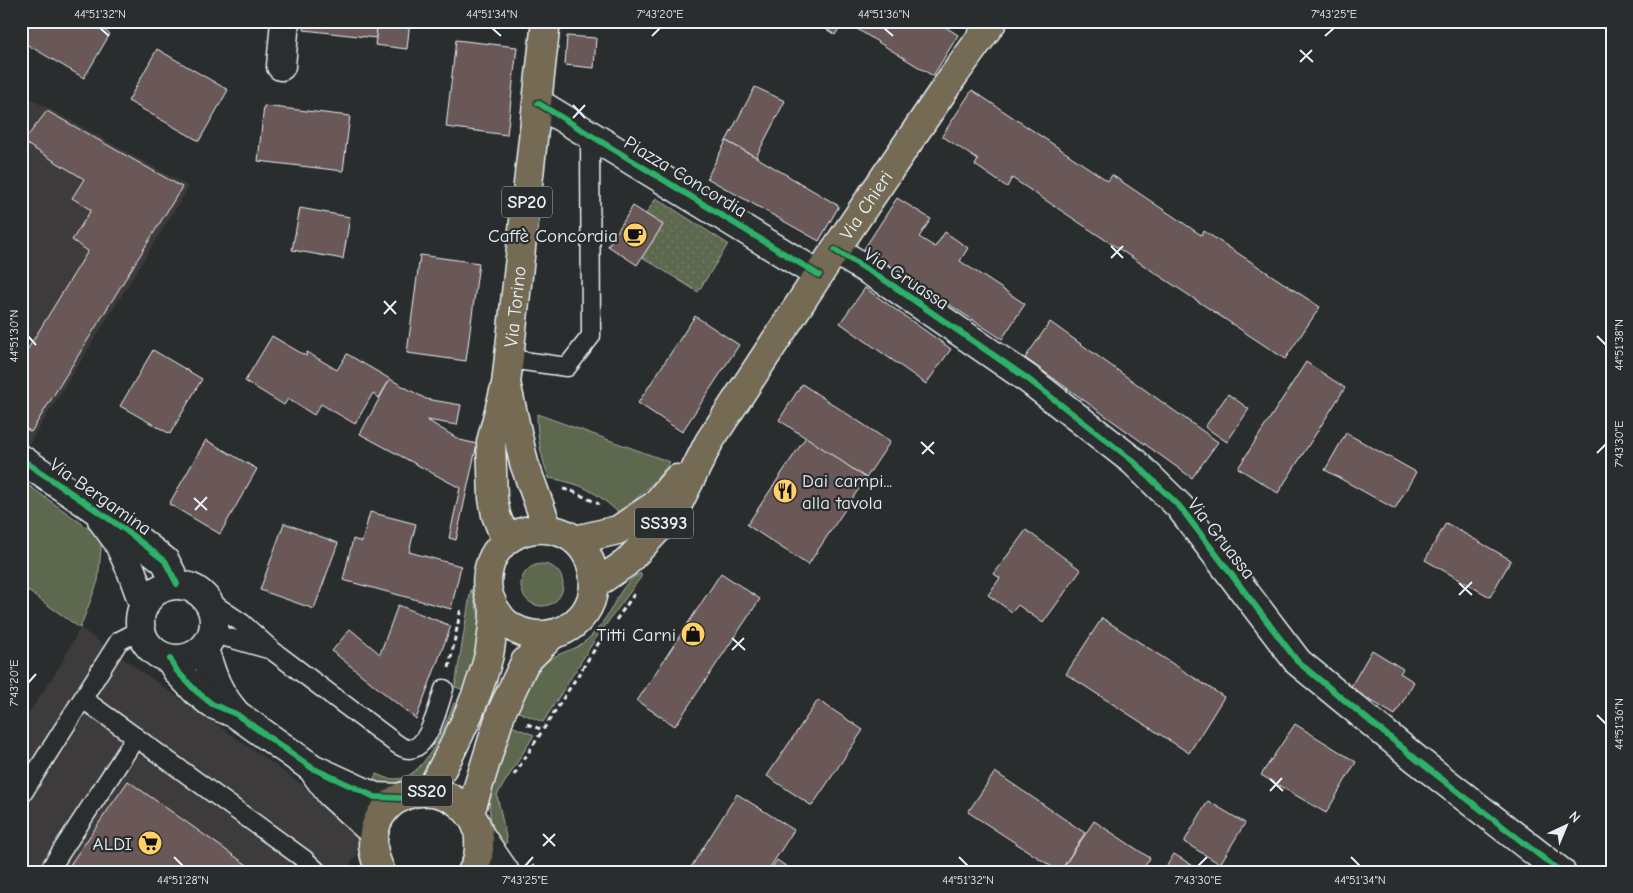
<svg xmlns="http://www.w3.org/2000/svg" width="1633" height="893" font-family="'Comic Neue',sans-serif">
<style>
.built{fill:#3e3a3b}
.green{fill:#5d684f;stroke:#a2aca4}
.garden{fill:url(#garden-dots);stroke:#a2aca4}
.building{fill:#6b5958;stroke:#e8f1f8}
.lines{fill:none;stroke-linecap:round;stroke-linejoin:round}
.service-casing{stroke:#e8f1f8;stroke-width:21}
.minor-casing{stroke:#e8f1f8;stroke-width:31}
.tertiary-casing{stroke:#e8f1f8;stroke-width:31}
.primary-casing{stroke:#e8f1f8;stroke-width:31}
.path{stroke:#e8f1f8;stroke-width:3;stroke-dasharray:5 4;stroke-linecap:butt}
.service{stroke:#2a2d2e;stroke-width:18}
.minor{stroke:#2a2d2e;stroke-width:28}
.tertiary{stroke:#2a2d2e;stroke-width:28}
.primary{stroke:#746b52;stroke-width:28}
.cycleway-casing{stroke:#2a2d2e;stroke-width:9}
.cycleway{stroke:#2db169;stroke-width:6}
.ticks{fill:none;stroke:#e8f1f8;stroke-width:2}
.labels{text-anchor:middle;stroke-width:4.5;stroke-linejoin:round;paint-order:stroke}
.shield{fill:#2a2d2e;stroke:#afb6bb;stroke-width:1}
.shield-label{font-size:18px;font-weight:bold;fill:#e8f1f8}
.street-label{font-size:19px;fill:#e8f1f8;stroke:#2a2d2e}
.poi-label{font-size:19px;fill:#e8f1f8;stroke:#2a2d2e;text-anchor:end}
.neatline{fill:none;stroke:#e8f1f8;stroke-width:2}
.ticks-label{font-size:12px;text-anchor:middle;fill:#e8f1f8}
</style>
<defs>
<pattern id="garden-dots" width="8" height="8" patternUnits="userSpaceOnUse" patternTransform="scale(1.25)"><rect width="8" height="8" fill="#5d684f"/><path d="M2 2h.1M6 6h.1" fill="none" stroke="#747e69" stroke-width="1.8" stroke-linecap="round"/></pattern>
</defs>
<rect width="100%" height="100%" fill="#2a2d2e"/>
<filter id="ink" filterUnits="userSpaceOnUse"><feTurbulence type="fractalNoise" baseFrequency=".02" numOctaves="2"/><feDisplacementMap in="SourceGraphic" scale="10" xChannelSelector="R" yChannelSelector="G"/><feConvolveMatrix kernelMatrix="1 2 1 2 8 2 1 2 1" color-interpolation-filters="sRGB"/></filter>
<g filter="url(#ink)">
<!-- built -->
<g class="built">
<path d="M21 93 189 187 26 449 21 445Z"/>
<path d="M80 628 310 790 367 840 345 872H21V725L61 664Z"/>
</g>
<!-- green -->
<g class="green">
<path d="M537 414 670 462 655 481 620 514C595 491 583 484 549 478 541 457 537 437 537 414Z"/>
<path d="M21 480 102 538 98 581 80 628 21 586Z"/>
<circle cx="542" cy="585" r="21"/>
<path d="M641 573V577L594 641 543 722 516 711C525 693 535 669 552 658 560 653 569 651 577 647 588 640 597 631 604 620 616 604 621 582 641 573Z"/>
<path d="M471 589 483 630 468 691 455 687Z"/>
<path d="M454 703 463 705 428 774 399 790 371 784 376 774C381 776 388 779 394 779 424 781 445 725 454 703Z"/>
<path d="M509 725 534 735 497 795 507 842 503 845C500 839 495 834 493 828 482 794 500 756 509 725Z"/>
</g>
<!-- garden -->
<path class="garden" d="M656 198 728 244 698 292 642 257 663 225 646 214Z"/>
<!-- building -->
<g class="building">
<path d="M21 21H89L110 34 84 78 21 41Z"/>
<path d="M305 21H378L376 38 304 30Z"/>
<path d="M378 21H410L407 49 375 45Z"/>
<path d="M814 21H844L835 35Z"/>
<path d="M844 21H936L958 35 933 76Z"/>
<path d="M567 36 596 38 594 68 565 65Z"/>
<path d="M456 40 517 47 507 135 446 127Z"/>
<path d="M157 49 228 90 199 141 128 101Z"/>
<path d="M755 87 785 101 756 157 726 141Z"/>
<path d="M972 90 1108 181 1112 175 1201 235 1204 231 1320 307 1285 359 1012 178 1007 187 975 165 978 160 942 136Z"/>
<path d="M264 106 350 116 343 171 258 161Z"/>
<path d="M47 111 182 187 31 432 21 425V360L88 251 72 240 91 210 72 198 84 179 23 142Z"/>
<path d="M726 141 756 157 839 206 819 241 707 178Z"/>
<path d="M897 198 931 219 919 237 935 247 945 232 968 248 960 261 1025 304 1002 339 864 249Z"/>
<path d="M633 206 663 225 637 265 608 246Z"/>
<path d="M300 208 350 217 343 259 292 250Z"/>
<path d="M420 255 479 263 466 361 407 353Z"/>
<path d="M865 288 951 349 926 384 840 323Z"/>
<path d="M695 316 739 345 682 432 638 403Z"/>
<path d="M1050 322 1218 442 1192 478 1025 358Z"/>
<path d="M272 336 306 356 307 352 337 370 347 354 390 379 379 398 373 393 355 424 321 404 314 415 288 399 284 405 245 381Z"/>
<path d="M153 350 202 379 170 434 120 406Z"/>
<path d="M1306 362 1345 388 1278 493 1238 468Z"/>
<path d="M390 379 426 399 461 405 457 425 427 420 460 440 477 444 456 540 449 538 460 488 360 434Z"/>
<path d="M802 384 890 442 866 478 779 420Z"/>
<path d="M1228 394 1249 409 1227 442 1205 427Z"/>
<path d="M1346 433 1416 472 1395 509 1325 470Z"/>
<path d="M806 437 866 478 808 565 747 525Z"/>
<path d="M206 440 257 469 220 534 169 504Z"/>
<path d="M370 512 416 524 409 552 461 566 451 609 343 580 353 539 362 542Z"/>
<path d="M284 523 338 543 314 609 260 590Z"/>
<path d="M1446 523 1511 560 1490 597 1425 560Z"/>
<path d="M1026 530 1081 570 1043 623 1018 605 1012 612 988 595 1000 578 994 574Z"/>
<path d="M721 573 760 599 675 726 637 701Z"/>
<path d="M398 605 451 626 416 719 332 651 350 629 380 654Z"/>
<path d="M1102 618 1224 697 1189 753 1066 674Z"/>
<path d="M1372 650 1403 669 1400 673 1414 682 1395 715 1350 688Z"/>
<path d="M818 700 863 730 812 806 767 776Z"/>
<path d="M1295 724 1356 762 1326 813 1261 775Z"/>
<path d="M995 772 1085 833 1060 872 968 812Z"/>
<path d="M128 781 257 872H65Z"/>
<path d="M737 794 794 830 767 872H688Z"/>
<path d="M1208 801 1245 823 1220 864 1184 842Z"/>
<path d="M1094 821 1150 858 1141 872H1060Z"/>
<path d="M1174 854 1203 872H1163Z"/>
<path d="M777 860 794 872H769Z"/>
</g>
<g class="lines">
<defs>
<g id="service">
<path d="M509 359 567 367 591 336 590 135"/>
<path d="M206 599 242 623 273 651 394 742C398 745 404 749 409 749 429 749 439 704 444 689"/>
<path d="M212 634 233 639 268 649"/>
<path d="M83 699 304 859 318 872"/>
<path d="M21 796 119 641 141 630"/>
<path d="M48 872 136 737"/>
</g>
<g id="minor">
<path d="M281 66 285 21"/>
<path d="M538 103 819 275"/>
<path d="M835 250 889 283 1028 379 1133 461 1180 507 1298 662 1416 759 1561 872"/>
<path d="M21 459 124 529 165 561 177 584"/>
<path d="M102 520 118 542 131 570 144 606"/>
<circle cx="177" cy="622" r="37"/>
<path d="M204 649C212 674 216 690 234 711"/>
<path d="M170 659 177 671 196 691 212 704 236 714 312 768 375 797 400 798"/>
<path d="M316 774 331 794 374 833"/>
</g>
<path id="tertiary" d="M479 834 505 872"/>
<g id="primary">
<path d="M507 387 524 463 548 529"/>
<path d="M575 540 618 530 655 505 677 479"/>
<path id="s1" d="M506 541 496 515 493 498 491 442 506 384 546 21"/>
<path id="s2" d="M595 584 626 563 674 512 709 442 835 250 954 75 993 21"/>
<path d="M430 791C454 748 477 702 489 655 491 645 494 620 494 610 494 605 490 600 489 595 485 581 488 564 496 552 510 531 537 524 560 532 594 543 605 591 581 617 562 639 529 641 506 623 501 619 498 613 494 608"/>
<path d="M470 813 501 713 525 662 553 634"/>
<path d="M381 872C377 864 374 855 373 846 371 797 427 775 462 806 472 815 479 825 479 839 480 851 478 862 472 872"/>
</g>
</defs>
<!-- service casing -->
<use href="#service" class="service-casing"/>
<!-- minor casing -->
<use href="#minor" class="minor-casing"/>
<!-- tertiary casing -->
<use href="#tertiary" class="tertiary-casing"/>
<!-- primary casing -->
<use href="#primary" class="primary-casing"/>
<!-- path -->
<g class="path">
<path d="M563 489 572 491 599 504"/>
<path d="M616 620 635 593"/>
<path d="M449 668 461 608"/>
<path d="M527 724 543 730"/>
<path d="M514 775 600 641"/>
<path d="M533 865 539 872"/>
</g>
<!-- service -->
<use href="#service" class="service"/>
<!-- minor -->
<use href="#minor" class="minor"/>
<!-- tertiary -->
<use href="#tertiary" class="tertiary"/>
<!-- primary -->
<use href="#primary" class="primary"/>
<defs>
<g id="cycleway">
<path d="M538 103 819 275"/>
<path d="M835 250 889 283 1028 379 1133 461 1180 507 1298 662 1416 759 1561 872"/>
<path d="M21 459 124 529 165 561 177 584"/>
<path d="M170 659 177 671 196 691 212 704 236 714 312 768 375 797 400 798"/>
</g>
</defs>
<!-- cycleway casing -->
<use href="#cycleway" class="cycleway-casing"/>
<!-- cycleway -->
<use href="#cycleway" class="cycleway"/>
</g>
</g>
<!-- ticks -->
<path class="ticks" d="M100 28 109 36M492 28 501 36M884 28 893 36M652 36 660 28M1325 36 1334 28M1300 50 1313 62M1300 62 1312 50M573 105 585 118M573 118 585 105M1111 246 1123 258M1111 258 1123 246M384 301 396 314M384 314 396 301M28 336 36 345M1597 336 1606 345M921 442 934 454M1597 453 1606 444M922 454 934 442M194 498 207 510M195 510 207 497M1459 583 1472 595M1459 595 1472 582M732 638 745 650M732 650 744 638M28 683 36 674M1597 715 1606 724M1270 779 1283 791M1270 791 1282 778M543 834 555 846M543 846 555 834M174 857 183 866M959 857 968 866M1351 857 1360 866M525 866 533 857M1198 866 1207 857"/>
<!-- icons -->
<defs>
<symbol id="cafe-disc" viewBox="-11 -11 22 22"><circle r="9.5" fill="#ffd166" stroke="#2a2d2e"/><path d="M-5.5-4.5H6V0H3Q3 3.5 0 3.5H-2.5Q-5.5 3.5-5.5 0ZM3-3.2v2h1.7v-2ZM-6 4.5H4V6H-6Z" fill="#111"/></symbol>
<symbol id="restaurant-disc" viewBox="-11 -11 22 22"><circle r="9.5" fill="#ffd166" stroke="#2a2d2e"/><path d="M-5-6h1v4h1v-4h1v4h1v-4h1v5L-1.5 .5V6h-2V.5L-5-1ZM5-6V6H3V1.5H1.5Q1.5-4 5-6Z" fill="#111"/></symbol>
<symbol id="shop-disc" viewBox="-11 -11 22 22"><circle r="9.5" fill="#ffd166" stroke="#2a2d2e"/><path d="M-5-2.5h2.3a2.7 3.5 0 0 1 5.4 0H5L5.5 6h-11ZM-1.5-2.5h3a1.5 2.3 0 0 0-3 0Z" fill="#111"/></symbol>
<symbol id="supermarket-disc" viewBox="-11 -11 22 22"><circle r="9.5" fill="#ffd166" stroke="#2a2d2e"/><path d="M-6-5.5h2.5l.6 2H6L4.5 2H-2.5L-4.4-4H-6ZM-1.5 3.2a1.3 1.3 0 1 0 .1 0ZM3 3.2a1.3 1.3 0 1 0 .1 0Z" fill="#111"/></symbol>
</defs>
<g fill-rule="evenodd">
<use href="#cafe-disc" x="621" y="221" width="28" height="28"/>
<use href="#restaurant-disc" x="771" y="477" width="28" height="28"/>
<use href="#shop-disc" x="679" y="620" width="28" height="28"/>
<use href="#supermarket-disc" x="136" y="829" width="28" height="28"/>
</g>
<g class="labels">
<!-- shield labels -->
<g class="shield">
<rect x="502" y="186.5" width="50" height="31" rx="4"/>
<rect x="635" y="507.5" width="58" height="31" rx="4"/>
<rect x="402" y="775.5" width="50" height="31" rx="4"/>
</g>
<g class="shield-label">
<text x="527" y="208">SP20</text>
<text x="664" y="529">SS393</text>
<text x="427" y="797">SS20</text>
</g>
<!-- street labels -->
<g class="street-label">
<text transform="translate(686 176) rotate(31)" y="7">Piazza Concordia</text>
<text dy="7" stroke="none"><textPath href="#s2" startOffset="470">Via Chieri</textPath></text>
<text transform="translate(907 278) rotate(33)" y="7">Via Gruassa</text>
<text dy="7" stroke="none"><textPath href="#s1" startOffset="239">Via Torino</textPath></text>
<text transform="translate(101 496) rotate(35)" y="7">Via Bergamina</text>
<text transform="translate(1222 538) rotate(52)" y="7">Via Gruassa</text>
</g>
<!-- poi labels -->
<g class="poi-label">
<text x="618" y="242">Caffè Concordia</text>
<text x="802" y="487" text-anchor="start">Dai campi...<tspan x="802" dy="22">alla tavola</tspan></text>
<text x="676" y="641">Titti Carni</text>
<text x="132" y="850">ALDI</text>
</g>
</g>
<!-- margin -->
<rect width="1633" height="893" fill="none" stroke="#2a2d2e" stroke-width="55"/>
<!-- north arrow -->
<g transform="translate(1566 826) rotate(44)" stroke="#2a2d2e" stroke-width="4" paint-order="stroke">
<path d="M0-4L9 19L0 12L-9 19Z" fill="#e8f1f8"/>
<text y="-8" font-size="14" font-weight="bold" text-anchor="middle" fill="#e8f1f8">N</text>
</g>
<rect x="28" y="28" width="1578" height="838" class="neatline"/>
<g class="ticks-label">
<text x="100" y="18">44°51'32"N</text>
<text x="492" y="18">44°51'34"N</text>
<text x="660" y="18">7°43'20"E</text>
<text x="884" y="18">44°51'36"N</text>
<text x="1334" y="18">7°43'25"E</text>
<text transform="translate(14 336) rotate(-90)" y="4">44°51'30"N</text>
<text transform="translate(1619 345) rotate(-90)" y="4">44°51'38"N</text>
<text transform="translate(1619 444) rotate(-90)" y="4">7°43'30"E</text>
<text transform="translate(14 683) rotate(-90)" y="4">7°43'20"E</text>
<text transform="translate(1619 724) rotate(-90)" y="4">44°51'36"N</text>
<text x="183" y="884">44°51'28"N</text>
<text x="525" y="884">7°43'25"E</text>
<text x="968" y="884">44°51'32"N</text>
<text x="1198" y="884">7°43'30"E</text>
<text x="1360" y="884">44°51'34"N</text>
</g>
</svg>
